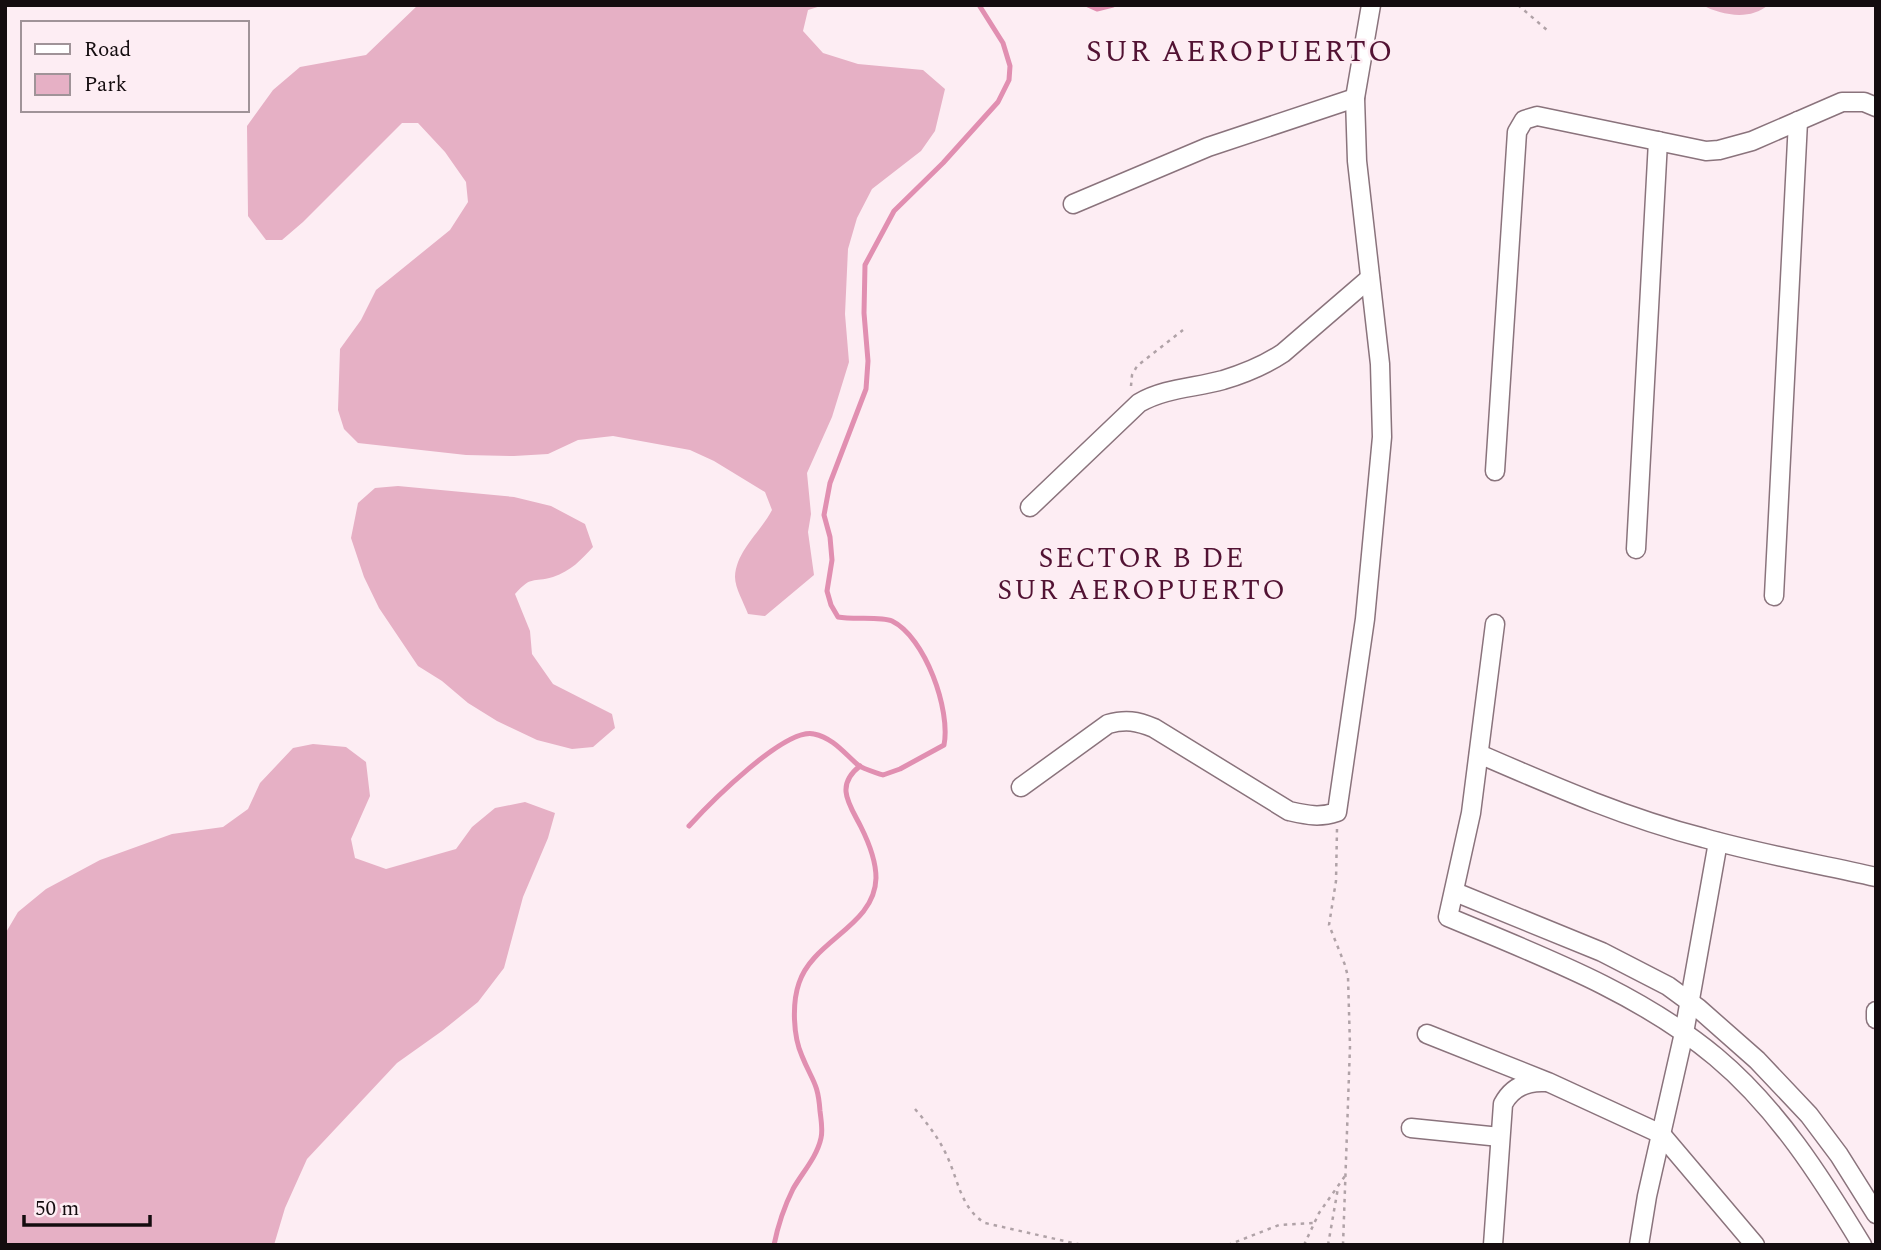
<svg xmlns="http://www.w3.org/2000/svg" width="1881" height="1250" font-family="Spectral,serif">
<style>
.green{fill:#e6b0c5}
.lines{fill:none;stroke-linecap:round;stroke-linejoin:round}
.stream{stroke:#e18fb1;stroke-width:5}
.minor-casing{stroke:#8a737c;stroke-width:21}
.path{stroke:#b0a2a7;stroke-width:2.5;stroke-dasharray:3.5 5;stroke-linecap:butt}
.minor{stroke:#fff;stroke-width:18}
.labels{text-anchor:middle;stroke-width:5;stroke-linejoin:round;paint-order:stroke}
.neighbourhood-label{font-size:28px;letter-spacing:2px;fill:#521233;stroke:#fdedf3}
.quarter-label{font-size:30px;letter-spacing:2px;fill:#521233;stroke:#fdedf3}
</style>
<rect width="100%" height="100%" fill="#fdedf3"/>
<!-- green -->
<g class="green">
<path d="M418 5H824L808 10 803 31 823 53 858 64 923 70 945 89 935 131 921 151 872 189 857 218 848 249 845 314 849 362 832 417 807 473 811 514 808 532 814 575 765 616 748 614C744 603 735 588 735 577 736 551 760 533 772 510L765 492 714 461 690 450 613 436 578 440 548 454 514 456 466 455 358 443 344 429 338 410 340 349 361 320 376 290 450 230 468 202 466 182 445 152 418 123H402L303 222 282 240H266L248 216 247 126 273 90 300 67 366 55Z"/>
<path d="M1702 5H1768C1750 21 1721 15 1702 5Z"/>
<path d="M398 486 514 497 551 506 585 524 593 547C581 560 571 571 553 577 532 583 532 575 515 594L530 631 532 654 553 684 612 714 615 728 593 747 572 749 537 740 497 721 468 703 442 681 418 666 379 608 364 577 351 538 358 503 375 488Z"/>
<path d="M313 744 346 747 366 762 370 796 351 839 355 858 386 869 456 849 472 827 495 808 525 802 555 813 548 838 523 897 504 968 478 1002 442 1031 397 1063 307 1159 285 1208 274 1245H5V934L18 912 46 889 100 860 172 834 223 827 248 809 260 783 293 748Z"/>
</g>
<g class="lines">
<!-- stream -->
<g class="stream">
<path d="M1088 5 1097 9 1113 5"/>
<path d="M689 826C709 804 785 727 814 734 833 738 844 753 858 765 865 770 875 772 883 775L900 769 944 745C951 710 925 637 892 621 881 616 853 620 838 617L831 605 827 591 832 560 830 537 824 515 830 483 866 389 868 361 864 313 865 265 894 211 943 163 998 102 1009 80 1010 66 1003 43 979 5"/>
<path d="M774 1245C778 1225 784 1207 793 1189 802 1173 817 1157 821 1138 823 1130 821 1119 820 1111 818 1082 812 1081 802 1056 793 1036 792 1003 799 983 813 940 875 926 876 878 876 862 868 841 861 827 850 805 834 786 860 766"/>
</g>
<defs>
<g id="minor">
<path d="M1073 204 1208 147 1355 98"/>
<path d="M1495 471 1517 132 1524 120 1537 116 1706 151 1719 150 1752 141 1842 102H1864L1876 107"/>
<path d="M1030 507 1139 403C1165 388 1194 388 1223 380 1243 374 1265 365 1283 353L1370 278"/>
<path d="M1636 549 1658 141"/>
<path d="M1774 596 1798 121"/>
<path d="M1495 624 1471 813 1448 917C1541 956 1638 992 1716 1057 1777 1108 1821 1177 1862 1245"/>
<path d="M1479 754C1553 786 1626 818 1704 838 1760 854 1819 864 1876 877"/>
<path d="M1021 787 1108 724C1126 719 1137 721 1154 728L1289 811C1307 815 1319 818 1337 812L1365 619 1382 437 1380 364 1357 161 1355 98 1371 5"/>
<path d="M1455 892 1602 952 1668 986 1698 1008 1757 1060 1809 1115 1839 1155 1876 1214"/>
<path d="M1876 1011V1019"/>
<path d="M1427 1034 1548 1082 1661 1134 1755 1245"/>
<path d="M1411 1128 1500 1137"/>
<path d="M1493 1245 1503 1104C1512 1087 1527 1081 1545 1082"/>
<path d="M1639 1245 1647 1196 1684 1033 1718 842"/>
</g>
</defs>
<!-- minor casing -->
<use href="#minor" class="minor-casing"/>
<!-- path -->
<g class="path">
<path d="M1518 5 1547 30"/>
<path d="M1131 386 1132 375 1137 366 1183 330"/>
<path d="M1337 829 1336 881 1329 925 1345 965 1348 977 1350 1046 1343 1245"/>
<path d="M915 1109C927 1123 938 1137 946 1154 958 1178 960 1208 985 1223L1082 1245"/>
<path d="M1228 1245 1279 1225 1314 1223"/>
<path d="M1304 1245 1319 1213 1345 1176"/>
<path d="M1328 1245 1338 1188"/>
</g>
<!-- minor -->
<use href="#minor" class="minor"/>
</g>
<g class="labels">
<!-- neighbourhood labels -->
<g class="neighbourhood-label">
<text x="1142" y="567">SECTOR B DE<tspan x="1142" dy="32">SUR AEROPUERTO</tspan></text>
</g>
<!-- quarter labels -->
<g class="quarter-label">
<text x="1240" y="61">SUR AEROPUERTO</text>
</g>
</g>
<!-- border -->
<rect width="1881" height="1250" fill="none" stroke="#140c0f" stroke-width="14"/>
<!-- legend -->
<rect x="21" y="21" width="228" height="91" fill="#fdedf3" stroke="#a09398" stroke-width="2"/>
<rect x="35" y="44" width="35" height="10" fill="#ffffff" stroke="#a09398" stroke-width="2"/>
<text x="84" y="56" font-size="21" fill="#140c0f">Road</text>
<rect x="35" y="74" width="35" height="21" fill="#e6b0c5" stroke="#a09398" stroke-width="2"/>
<text x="84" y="91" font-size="21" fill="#140c0f">Park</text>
<!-- scale -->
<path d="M24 1215v10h126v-10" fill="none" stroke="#140c0f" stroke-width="3.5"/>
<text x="35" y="1215" font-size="21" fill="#140c0f" stroke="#fdedf3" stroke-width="5" paint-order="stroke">50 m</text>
</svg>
